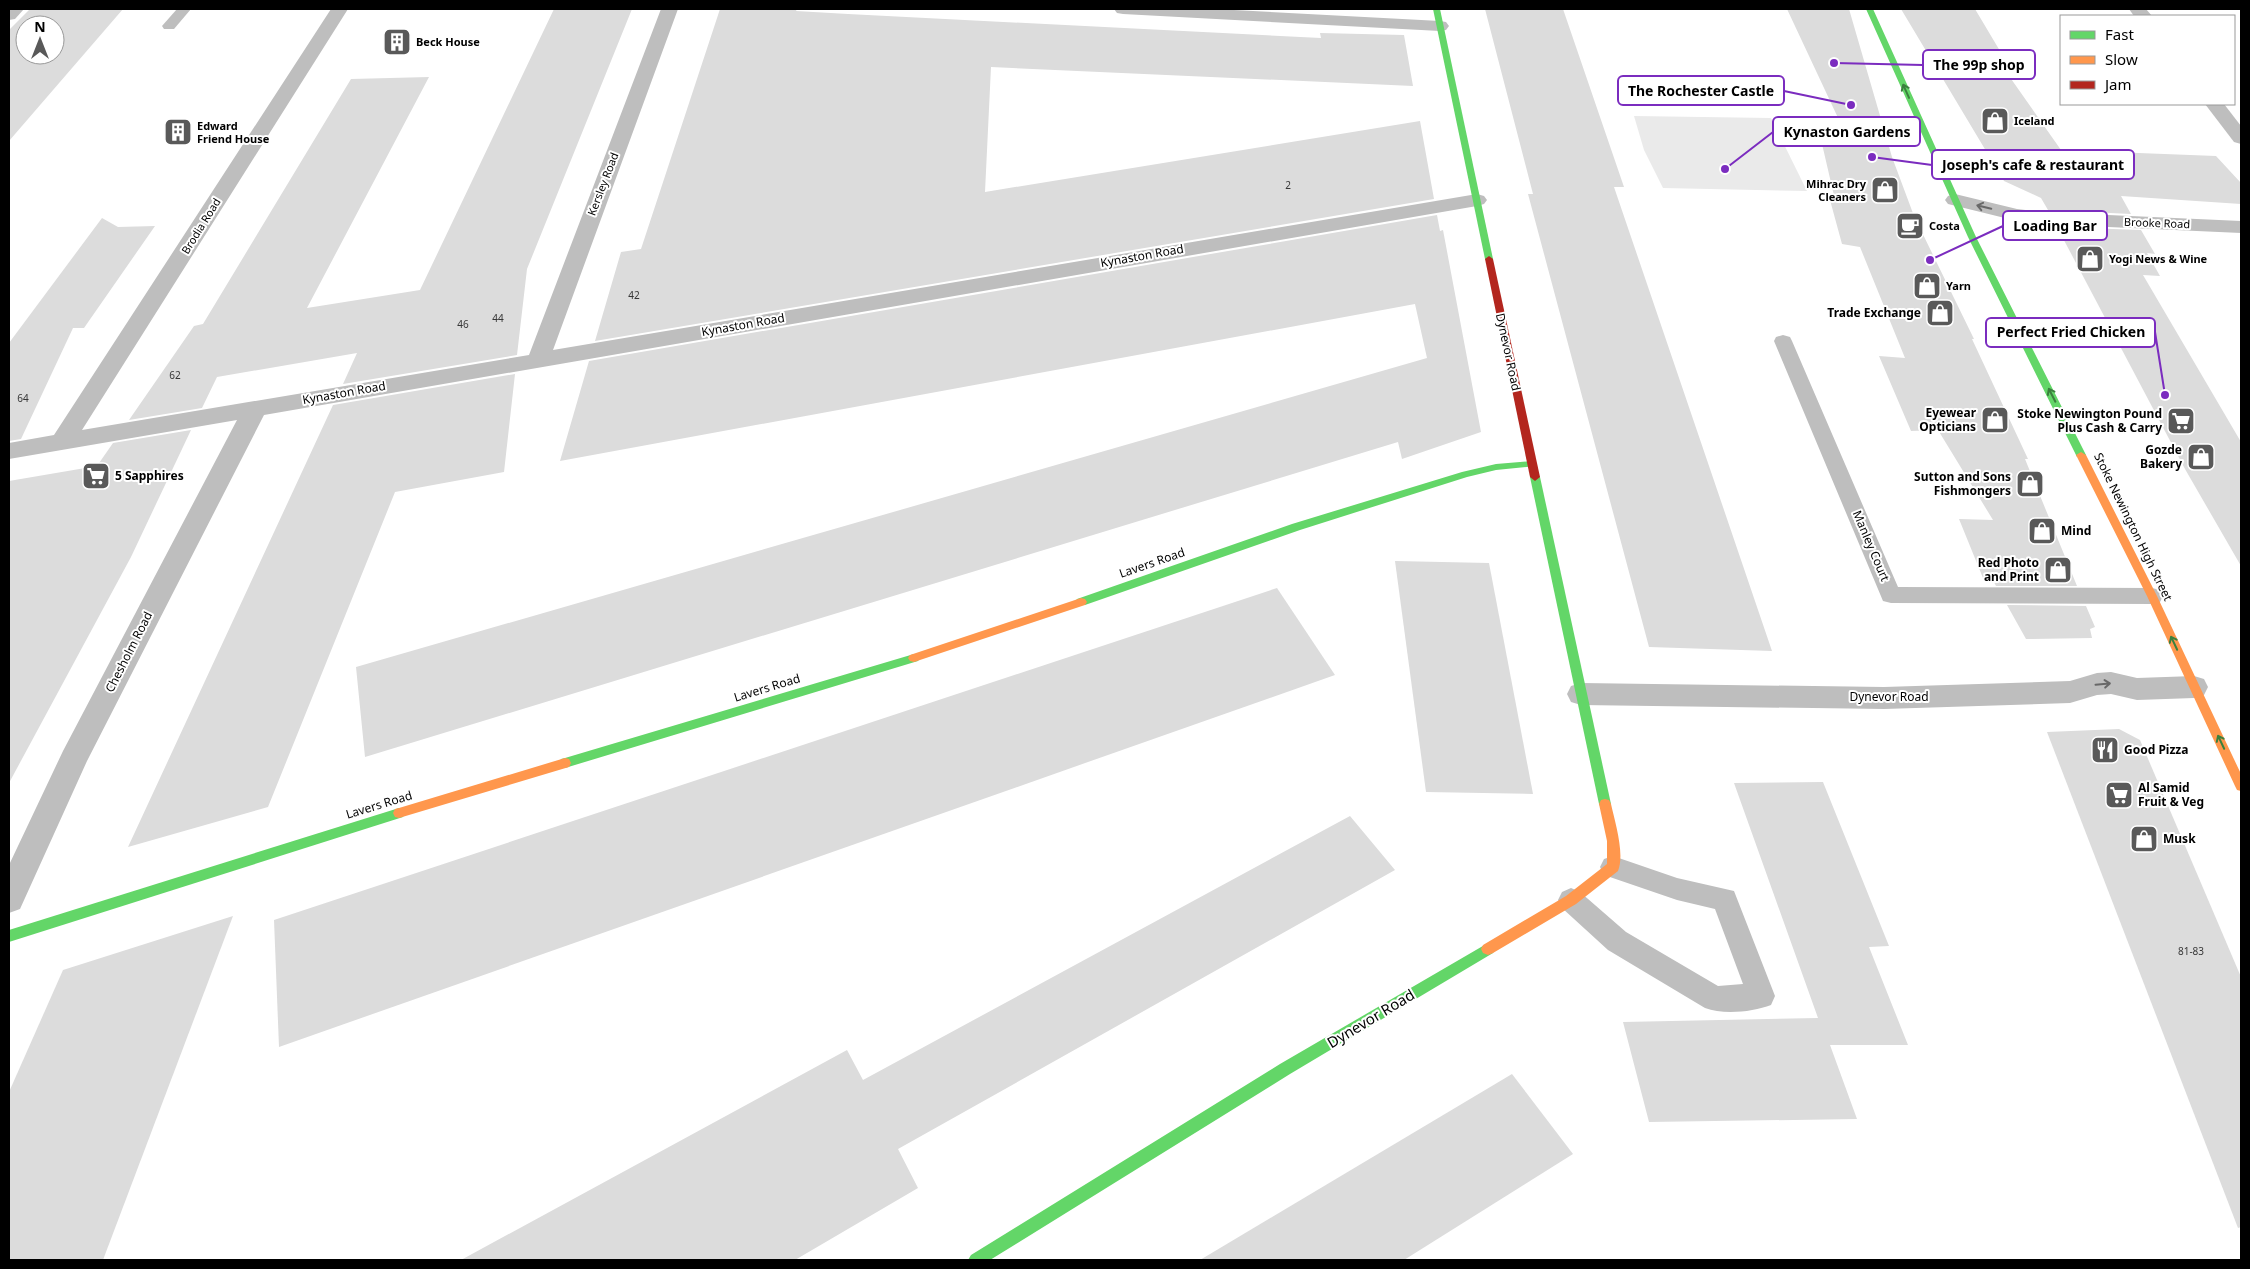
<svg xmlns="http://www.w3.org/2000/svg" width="2250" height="1269" font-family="'Noto Sans',sans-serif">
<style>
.green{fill:#eaeaea}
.building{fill:#dcdcdc;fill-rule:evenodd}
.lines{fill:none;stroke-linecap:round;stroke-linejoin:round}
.lane{fill:#bebebe;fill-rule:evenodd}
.street{fill:#bebebe;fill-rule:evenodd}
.fast{fill:#63d668;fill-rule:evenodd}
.slow{fill:#ff974d;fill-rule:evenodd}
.jam{fill:#b3261e;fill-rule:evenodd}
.oneway{stroke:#3b803e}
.oneway2{stroke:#686868}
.labels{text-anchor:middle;stroke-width:4;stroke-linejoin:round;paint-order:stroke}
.number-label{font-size:10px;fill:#373737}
.far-poi-label{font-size:11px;font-weight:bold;fill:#000;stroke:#fff;text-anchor:start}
.far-street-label{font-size:11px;fill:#000;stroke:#fff}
.street-label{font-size:12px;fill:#000;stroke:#fff}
.poi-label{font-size:12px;font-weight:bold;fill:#000;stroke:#fff;text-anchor:end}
.near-street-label{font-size:15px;fill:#000;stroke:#fff}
.leader{fill:none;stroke:#7b2cbf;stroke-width:2}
.callout-dot{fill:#7b2cbf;stroke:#fff;stroke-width:2}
.callout{fill:#fff;stroke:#7b2cbf;stroke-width:2}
.callout-label{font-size:14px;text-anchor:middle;font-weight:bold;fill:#000}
</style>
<rect width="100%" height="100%" fill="#fff"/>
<!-- green -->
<path class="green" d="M1634 116 1771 118 1807 191 1663 188 1644 150Z"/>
<!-- building -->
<g class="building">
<path d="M30 9H123L9 141V30ZM25 25H55V55H25Z"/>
<path d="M554 9H632L527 269 517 355 343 384 357 353 217 377 202 408 129 420 194 326 203 324 351 79 429 77 307 308 420 290Z"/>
<path d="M720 9H797L796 11 848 14 1321 38 1320 33 1404 35 1413 86 991 67 985 192 1420 121 1434 199 595 341 621 252 641 249Z"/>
<path d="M1485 9H1563L1624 187H1614L1772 651 1649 647 1528 194H1533Z"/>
<path d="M1787 9H1849L1892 157 1914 216 1974 339H1972L2028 459H2025L2077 586H1996L1992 578H1983L1959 519 1993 520 1938 430 1911 431 1879 356 1905 358 1860 247 1842 244 1830 200H1835L1816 118 1839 120Z"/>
<path d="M1901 9H1975L2003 56H1995L2061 150 2216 156 2241 183V204L2121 196 2131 214 2048 210 2041 198 2004 181Z"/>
<path d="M1437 215 1440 231 1443 230 1481 432 1402 459 1398 442 365 757 356 667 1427 358 1415 304 560 461 589 361Z"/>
<path d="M102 218 118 227 155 226 84 328H73L21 439 9 441V343Z"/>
<path d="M2057 227 2141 230 2155 254 2147 253 2160 276 2143 275 2241 442V566L2185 469Z"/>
<path d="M515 374 504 472 395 492 268 807 128 847 333 405Z"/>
<path d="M191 430 131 557 9 783V481L97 466 113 443Z"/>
<path d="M1395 561 1489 563 1533 794 1426 792Z"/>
<path d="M1277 588 1335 675 279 1047 274 920Z"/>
<path d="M2007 605 2086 606 2095 627 2090 629 2092 638 2026 639Z"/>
<path d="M2119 729 2140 740 2241 977V1227L2238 1228 2047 732Z"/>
<path d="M1823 782 1889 946 1869 947 1908 1045H1830L1857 1119 1649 1122 1623 1022 1818 1018 1734 783Z"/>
<path d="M1350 816 1395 870 898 1149 918 1188 795 1260H461L847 1050 863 1080Z"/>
<path d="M233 916 103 1260H9V1092L63 970Z"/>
<path d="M1512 1074 1573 1154 1404 1260H1200Z"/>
</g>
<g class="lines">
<!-- lane -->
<g class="lane">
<path d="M177 9H191L174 29H164L162 26Z"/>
<path d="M1783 335 1790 337 1792 341 1898 587 2152 588 2160 590 2163 596 2160 602 2152 604 1891 603 1883 601 1774 341 1776 337Z"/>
<path d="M1613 856 1677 878 1734 891 1775 996 1771 1005C1753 1012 1723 1015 1705 1008L1608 950 1562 908 1558 900 1562 892 1571 888 1580 892 1626 932 1718 986 1743 984 1715 909 1677 900 1604 875 1600 867 1604 859Z"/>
</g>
<!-- street -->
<g class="street">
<path d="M9 9H24L15 19 9 20Z"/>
<path d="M331 9H348L82 430 529 355 661 9H678L553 350 1477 194 1484 196 1487 200 1484 204 1477 206 264 415 87 761 20 909 9 913V865L63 751 237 420 9 459V443L54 435Z"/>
<path d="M1114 9H1215L1440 21 1446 22 1449 26 1446 30 1440 31 1123 14 1117 13Z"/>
<path d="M2129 9H2146L2152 16H2134Z"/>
<path d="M2205 104H2224L2241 126V144L2234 142Z"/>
<path d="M1955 194 2017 209 2042 212 2241 221V233L2042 224 2017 221 1948 204 1945 200 1948 196Z"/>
<path d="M2111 672 2137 678 2194 676 2204 679 2208 687 2204 695 2194 698 2137 700 2111 694 2097 695 2070 703 1884 709 1581 705 1571 702 1567 694 1571 686 1581 683 1884 687 2070 681 2097 673Z"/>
</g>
<!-- fast -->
<g class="fast">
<path d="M1433 9H1440L1493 259 1489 262 1485 259Z"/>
<path d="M1866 9H1873L1976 237 2086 455 2085 457H2077L2076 455 1968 237Z"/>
<path d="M1532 461 1537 464 1536 466 1496 470 1467 477 1300 530 1085 605H1077L1075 602 1077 599 1292 524 1462 472 1496 464Z"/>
<path d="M1535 473 1540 477 1611 804 1609 808 1605 809 1601 808 1599 804 1530 477Z"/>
<path d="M914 654 918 655 920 658 918 661 565 768 561 767 559 763 561 759 565 758Z"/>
<path d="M399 808 403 809 405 813 403 817 9 942V930Z"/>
<path d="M1488 943 1493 945 1495 949 1493 953 1290 1074 990 1260H968L971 1255 1280 1064Z"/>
</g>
<!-- slow -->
<g class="slow">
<path d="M2081 452 2086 455 2157 596 2241 774V791L2237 790 2235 786 2147 596 2076 455Z"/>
<path d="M1081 598 1085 599 1087 602 1085 605 914 662 910 661 908 658 910 655Z"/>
<path d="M565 758 569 759 571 763 569 767 399 818 395 817 393 813 395 809 399 808Z"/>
<path d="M1605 799 1609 800 1611 804C1615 822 1625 854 1618 871L1576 904 1493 953 1488 955 1483 953 1481 949 1483 945 1566 896 1607 864V841L1599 804 1601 800Z"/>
</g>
<!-- jam -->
<path class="jam" d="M1489 256 1493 259 1540 477 1535 481 1530 477 1485 259Z"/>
</g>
<!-- one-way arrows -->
<defs><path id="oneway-shaft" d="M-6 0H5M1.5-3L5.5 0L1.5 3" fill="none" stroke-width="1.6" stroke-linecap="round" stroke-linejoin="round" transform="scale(1.25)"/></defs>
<g class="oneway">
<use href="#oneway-shaft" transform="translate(1906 91) rotate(-114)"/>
<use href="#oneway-shaft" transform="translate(2052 395) rotate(-117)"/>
<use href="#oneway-shaft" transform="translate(2174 643) rotate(-115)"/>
<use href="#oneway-shaft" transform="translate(2221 742) rotate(-115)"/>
</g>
<g class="oneway2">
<use href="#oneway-shaft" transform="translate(1984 207) rotate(-166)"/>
<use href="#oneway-shaft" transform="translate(2103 684) rotate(-5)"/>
</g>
<!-- icons -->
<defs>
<symbol id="building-square" viewBox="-11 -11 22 22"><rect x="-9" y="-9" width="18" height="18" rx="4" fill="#595959" stroke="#fff"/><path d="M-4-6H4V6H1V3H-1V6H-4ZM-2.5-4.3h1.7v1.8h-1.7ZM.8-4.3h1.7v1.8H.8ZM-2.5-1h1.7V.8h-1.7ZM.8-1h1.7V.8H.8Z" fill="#fff"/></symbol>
<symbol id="shop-square" viewBox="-11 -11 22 22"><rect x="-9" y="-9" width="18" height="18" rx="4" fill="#595959" stroke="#fff"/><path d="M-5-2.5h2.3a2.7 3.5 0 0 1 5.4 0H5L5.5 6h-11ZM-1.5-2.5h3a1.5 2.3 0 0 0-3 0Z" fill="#fff"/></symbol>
<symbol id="cafe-square" viewBox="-11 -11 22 22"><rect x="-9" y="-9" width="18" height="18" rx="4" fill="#595959" stroke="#fff"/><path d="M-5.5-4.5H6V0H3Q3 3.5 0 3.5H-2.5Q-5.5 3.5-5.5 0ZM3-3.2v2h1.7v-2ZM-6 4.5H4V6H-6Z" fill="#fff"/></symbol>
<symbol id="supermarket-square" viewBox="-11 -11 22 22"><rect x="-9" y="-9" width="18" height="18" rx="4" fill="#595959" stroke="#fff"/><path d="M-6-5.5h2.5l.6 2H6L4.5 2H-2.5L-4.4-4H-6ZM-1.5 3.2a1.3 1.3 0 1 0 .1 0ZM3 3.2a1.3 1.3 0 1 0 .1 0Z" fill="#fff"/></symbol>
<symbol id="restaurant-square" viewBox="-11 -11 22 22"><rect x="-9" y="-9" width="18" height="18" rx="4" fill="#595959" stroke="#fff"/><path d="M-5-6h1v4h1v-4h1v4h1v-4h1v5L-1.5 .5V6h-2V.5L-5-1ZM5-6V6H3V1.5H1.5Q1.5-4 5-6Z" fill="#fff"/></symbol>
</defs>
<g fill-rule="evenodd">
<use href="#building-square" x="381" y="26" width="32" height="32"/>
<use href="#shop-square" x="1979" y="105" width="32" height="32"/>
<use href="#building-square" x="162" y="116" width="32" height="32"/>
<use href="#shop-square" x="1869" y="174" width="32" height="32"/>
<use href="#cafe-square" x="1894" y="210" width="32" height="32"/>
<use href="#shop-square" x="2074" y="243" width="32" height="32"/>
<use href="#shop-square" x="1911" y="270" width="32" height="32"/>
<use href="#shop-square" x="1924" y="297" width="32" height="32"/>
<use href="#shop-square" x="1979" y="404" width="32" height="32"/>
<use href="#supermarket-square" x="2165" y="405" width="32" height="32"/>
<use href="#shop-square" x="2185" y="441" width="32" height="32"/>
<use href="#supermarket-square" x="80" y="460" width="32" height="32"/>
<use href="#shop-square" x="2014" y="468" width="32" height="32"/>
<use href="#shop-square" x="2026" y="515" width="32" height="32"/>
<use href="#shop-square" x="2042" y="554" width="32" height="32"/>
<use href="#restaurant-square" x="2089" y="734" width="32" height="32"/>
<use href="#supermarket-square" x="2103" y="779" width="32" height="32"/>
<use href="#shop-square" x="2128" y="823" width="32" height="32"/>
</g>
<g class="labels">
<!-- number labels -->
<g class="number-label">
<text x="1288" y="189">2</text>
<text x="634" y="299">42</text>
<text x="498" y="322">44</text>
<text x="463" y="328">46</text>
<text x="175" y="379">62</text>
<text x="23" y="402">64</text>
<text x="2191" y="955">81-83</text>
</g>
<!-- far-poi labels -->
<g class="far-poi-label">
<text x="416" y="46">Beck House</text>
<text x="2014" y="125">Iceland</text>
<text x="197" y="130">Edward<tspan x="197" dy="13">Friend House</tspan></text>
<text x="1866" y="188" text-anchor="end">Mihrac Dry<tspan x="1866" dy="13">Cleaners</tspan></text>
<text x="1929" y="230">Costa</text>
<text x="2109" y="263">Yogi News &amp; Wine</text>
<text x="1946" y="290">Yarn</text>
</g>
<!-- far-street labels -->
<g class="far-street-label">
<text transform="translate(603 184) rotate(-69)" y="4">Kersley Road</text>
<text transform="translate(2157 223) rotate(2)" y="4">Brooke Road</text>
<text transform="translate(201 226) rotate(-58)" y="4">Brodia Road</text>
</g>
<!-- street labels -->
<g class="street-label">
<text transform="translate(1142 256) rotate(-10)" y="4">Kynaston Road</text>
<text transform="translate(743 325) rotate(-10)" y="4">Kynaston Road</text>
<text transform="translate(1508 352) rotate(78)" y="4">Dynevor Road</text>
<text transform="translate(344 393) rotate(-10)" y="4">Kynaston Road</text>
<text transform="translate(2133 527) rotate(64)" y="4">Stoke Newington High Street</text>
<text transform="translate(1871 546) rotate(67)" y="4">Manley Court</text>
<text transform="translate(1152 563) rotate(-19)" y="4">Lavers Road</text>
<text transform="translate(129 652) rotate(-63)" y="4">Chesholm Road</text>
<text transform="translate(767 688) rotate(-17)" y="4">Lavers Road</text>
<text x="1889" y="701">Dynevor Road</text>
<text transform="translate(379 805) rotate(-17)" y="4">Lavers Road</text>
</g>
<!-- poi labels -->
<g class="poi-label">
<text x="1921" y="317">Trade Exchange</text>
<text x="1976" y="417">Eyewear<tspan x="1976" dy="14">Opticians</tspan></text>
<text x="2162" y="418">Stoke Newington Pound<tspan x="2162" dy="14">Plus Cash &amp; Carry</tspan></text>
<text x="2182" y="454">Gozde<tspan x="2182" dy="14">Bakery</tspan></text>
<text x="115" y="480" text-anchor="start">5 Sapphires</text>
<text x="2011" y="481">Sutton and Sons<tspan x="2011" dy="14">Fishmongers</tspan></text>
<text x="2061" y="535" text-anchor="start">Mind</text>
<text x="2039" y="567">Red Photo<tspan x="2039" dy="14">and Print</tspan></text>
<text x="2124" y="754" text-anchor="start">Good Pizza</text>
<text x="2138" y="792" text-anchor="start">Al Samid<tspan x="2138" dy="14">Fruit &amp; Veg</tspan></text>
<text x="2163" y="843" text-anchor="start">Musk</text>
</g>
<!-- near-street labels -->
<g class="near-street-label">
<text transform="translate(1371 1019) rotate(-31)" y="5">Dynevor Road</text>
</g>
</g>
<!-- callouts -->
<path class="leader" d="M1834 63L1923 65M1851 105L1784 91M1725 169L1773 132M1872 157L1932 165M1930 260L2003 226M2165 395L2155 332"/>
<g class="callout-dot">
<circle cx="1834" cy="63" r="5"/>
<circle cx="1851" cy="105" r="5"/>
<circle cx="1725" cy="169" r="5"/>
<circle cx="1872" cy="157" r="5"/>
<circle cx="1930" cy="260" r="5"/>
<circle cx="2165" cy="395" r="5"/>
</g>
<g class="callout">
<rect x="1923" y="50" width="112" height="29" rx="5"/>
<rect x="1618" y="76" width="166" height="29" rx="5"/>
<rect x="1773" y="117" width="147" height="29" rx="5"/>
<rect x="1932" y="150" width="202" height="29" rx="5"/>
<rect x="2003" y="211" width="104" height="29" rx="5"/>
<rect x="1986" y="318" width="169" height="29" rx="5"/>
</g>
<g class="callout-label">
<text x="1979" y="70">The 99p shop</text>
<text x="1701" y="96">The Rochester Castle</text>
<text x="1847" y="137">Kynaston Gardens</text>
<text x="2033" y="170">Joseph's cafe &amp; restaurant</text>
<text x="2055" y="231">Loading Bar</text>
<text x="2071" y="337">Perfect Fried Chicken</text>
</g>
<!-- border -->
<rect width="2250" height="1269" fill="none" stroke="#000000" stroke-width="20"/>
<!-- legend -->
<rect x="2060" y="15" width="175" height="90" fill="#ffffff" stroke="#999999"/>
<rect x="2070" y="31" width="25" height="8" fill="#63d668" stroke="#999999"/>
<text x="2105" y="40" font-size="15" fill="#000000">Fast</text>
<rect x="2070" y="56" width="25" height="8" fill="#ff974d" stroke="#999999"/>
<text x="2105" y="65" font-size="15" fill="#000000">Slow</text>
<rect x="2070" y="81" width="25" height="8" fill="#b3261e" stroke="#999999"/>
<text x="2105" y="90" font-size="15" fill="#000000">Jam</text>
<!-- north arrow -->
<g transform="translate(40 40)"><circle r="24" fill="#ffffff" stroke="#999999"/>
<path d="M0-4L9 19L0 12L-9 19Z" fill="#595959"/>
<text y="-8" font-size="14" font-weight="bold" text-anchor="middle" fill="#000000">N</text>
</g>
</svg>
